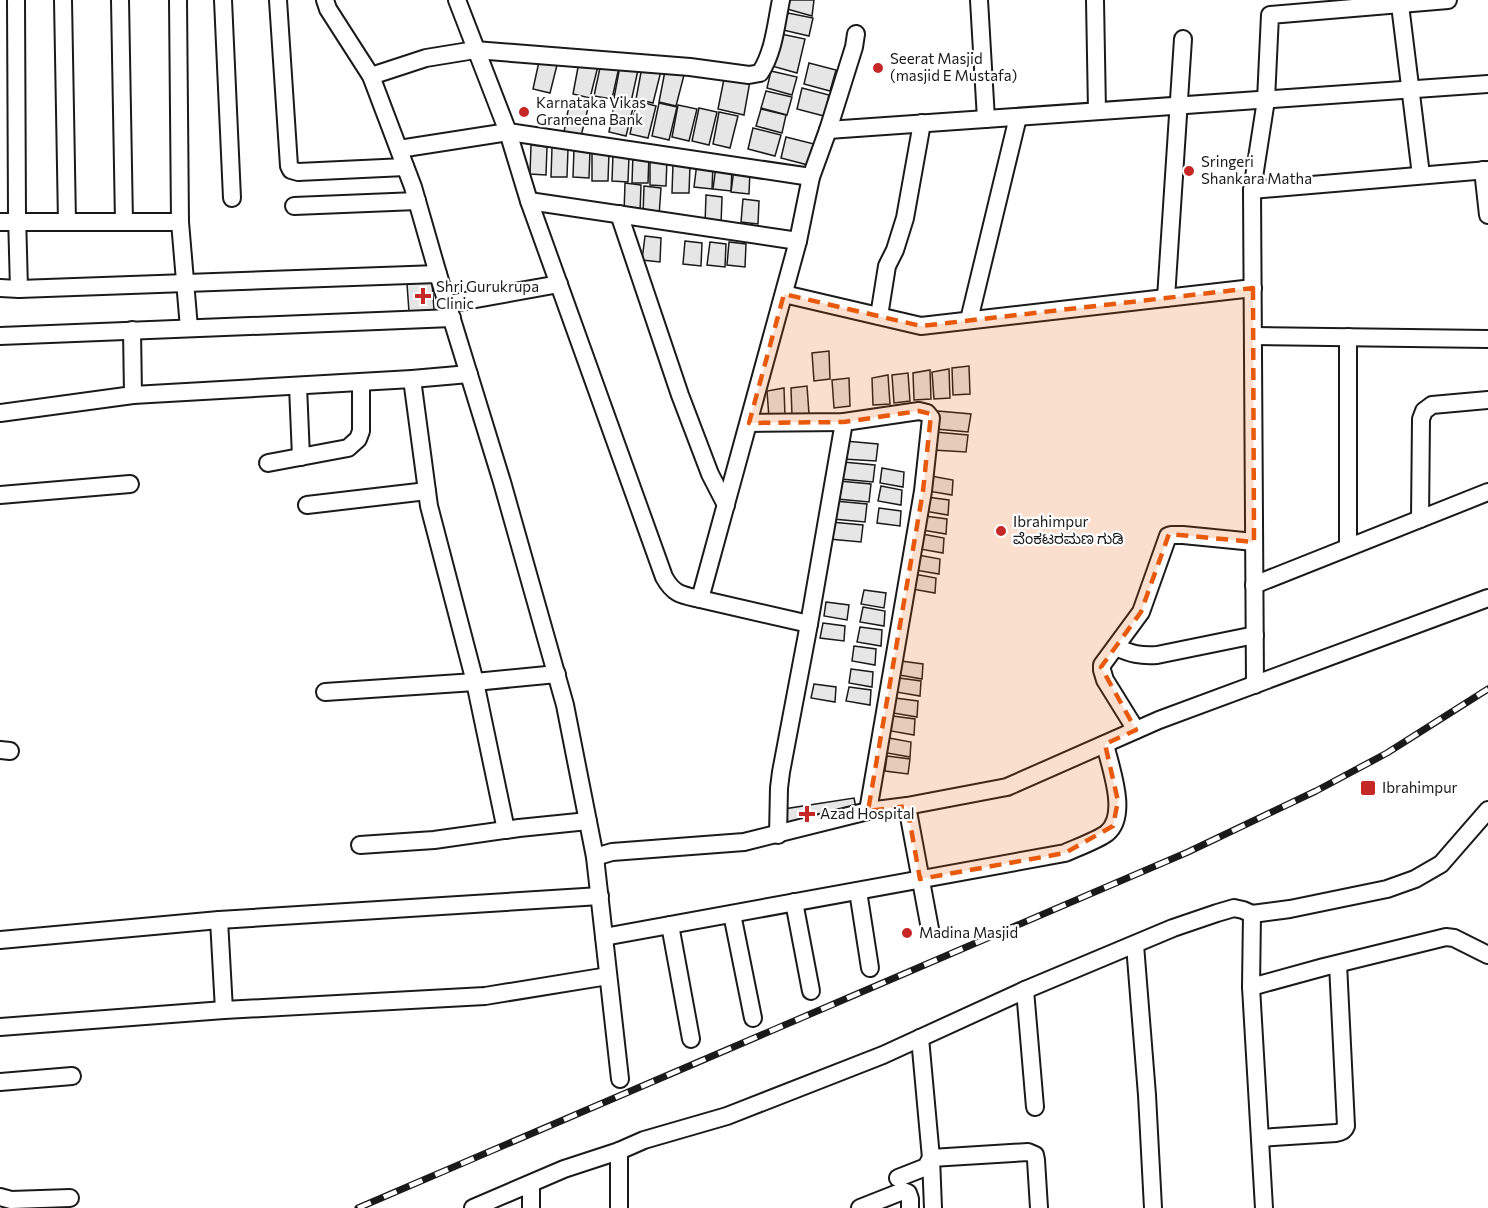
<svg xmlns="http://www.w3.org/2000/svg" width="1488" height="1208" font-family="Commissioner,'Noto Sans Kannada',sans-serif">
<style>
.building{fill:#e6e6e6;stroke:#1a1a1a;stroke-width:1.5}
.lines{fill:none;stroke-linecap:round;stroke-linejoin:round}
.minor-casing{stroke:#1a1a1a;stroke-width:20}
.minor{stroke:#fff;stroke-width:16}
.rail-casing{stroke:#1a1a1a;stroke-width:7}
.rail{stroke:#fff;stroke-width:4.5;stroke-dasharray:14;stroke-linecap:butt}
.marked{fill:#e8590c;fill-opacity:0.2;stroke:#e8590c;stroke-width:4.5;stroke-dasharray:12 8;stroke-linejoin:round}
.poi-dot{fill:#c62828;stroke:#fff;stroke-width:2}
.labels{text-anchor:middle;stroke-width:4.5;stroke-linejoin:round;paint-order:stroke}
.poi-label{font-size:15px;fill:#1a1a1a;stroke:#fff;text-anchor:start}
</style>
<rect width="100%" height="100%" fill="#fff"/>
<!-- building -->
<g class="building">
<path d="M789 0H814L812 16 787 9Z"/>
<path d="M788 13 813 18 809 36 783 30Z"/>
<path d="M781 34 805 39 797 73 772 66Z"/>
<path d="M540 57 558 61 550 93 533 89Z"/>
<path d="M579 62 598 66 590 98 573 94Z"/>
<path d="M601 63 619 67 612 99 594 96Z"/>
<path d="M809 63 836 70 830 91 804 84Z"/>
<path d="M620 66 638 70 631 102 614 98Z"/>
<path d="M642 67 661 71 653 103 636 99Z"/>
<path d="M665 71 684 75 676 106 659 102Z"/>
<path d="M771 71 797 77 792 95 767 88Z"/>
<path d="M725 74 750 81 744 115 718 109Z"/>
<path d="M802 88 829 95 824 116 797 109Z"/>
<path d="M766 91 792 97 787 115 761 108Z"/>
<path d="M570 100 589 104 581 136 564 132Z"/>
<path d="M615 100 634 104 626 136 609 132Z"/>
<path d="M637 101 656 106 648 138 630 134Z"/>
<path d="M659 103 677 107 669 140 652 136Z"/>
<path d="M678 105 697 109 689 141 672 137Z"/>
<path d="M699 108 717 112 709 145 692 141Z"/>
<path d="M761 109 786 115 782 133 756 126Z"/>
<path d="M719 112 738 116 730 148 713 144Z"/>
<path d="M753 128 781 135 775 156 748 149Z"/>
<path d="M786 137 814 144 808 165 781 158Z"/>
<path d="M531 145 547 147 546 175 530 174Z"/>
<path d="M552 147 568 149 567 177H551Z"/>
<path d="M574 148 590 150 589 178 573 177Z"/>
<path d="M592 151 609 153 608 181H592Z"/>
<path d="M633 153 649 155 648 183H632Z"/>
<path d="M613 154 629 156 628 182 612 181Z"/>
<path d="M650 157 667 159 666 186 650 185Z"/>
<path d="M673 163 690 165 689 193H672Z"/>
<path d="M697 163 713 165 712 189 694 187Z"/>
<path d="M716 166 732 168 731 191 713 189Z"/>
<path d="M734 169 750 170 749 194 731 192Z"/>
<path d="M625 183 641 185 640 213H624Z"/>
<path d="M644 186 661 188 659 216 643 215Z"/>
<path d="M706 195 722 197 721 225 705 224Z"/>
<path d="M743 199 759 201 758 224 741 222Z"/>
<path d="M645 236 661 238 660 262 642 260Z"/>
<path d="M685 241 702 243 701 266 683 264Z"/>
<path d="M710 242 726 244 725 267 707 265Z"/>
<path d="M729 242 746 244 745 267 727 265Z"/>
<path d="M432 282 434 310 409 312 407 284Z"/>
<path d="M829 351 830 379 814 381 812 353Z"/>
<path d="M969 366 970 394 953 395 952 368Z"/>
<path d="M949 369 950 398 934 399 932 372Z"/>
<path d="M930 370 931 399 914 400 913 373Z"/>
<path d="M908 373 910 401 894 403 892 375Z"/>
<path d="M888 375 890 404 873 405 872 378Z"/>
<path d="M849 378 850 406 834 408 832 380Z"/>
<path d="M807 386 809 414 792 416 791 388Z"/>
<path d="M784 388 785 417 769 418 767 391Z"/>
<path d="M938 411 971 414 968 432 936 429Z"/>
<path d="M935 432 968 435 966 452 933 450Z"/>
<path d="M845 441 878 444 876 461 843 459Z"/>
<path d="M843 462 875 465 873 482 841 479Z"/>
<path d="M882 468 904 472 903 487 880 483Z"/>
<path d="M931 476 953 480 952 495 928 491Z"/>
<path d="M839 481 871 484 869 502 837 499Z"/>
<path d="M881 486 902 490 901 505 878 501Z"/>
<path d="M927 497 949 500 948 515 924 511Z"/>
<path d="M835 501 867 504 865 522 833 519Z"/>
<path d="M879 508 901 511 900 526 877 523Z"/>
<path d="M925 516 947 519 946 534 922 530Z"/>
<path d="M831 522 863 525 861 542 829 539Z"/>
<path d="M922 534 944 538 943 553 920 549Z"/>
<path d="M918 555 940 559 939 574 915 570Z"/>
<path d="M914 574 936 578 935 593 912 589Z"/>
<path d="M864 590 886 593 884 608 861 604Z"/>
<path d="M826 602 849 605 847 620 824 616Z"/>
<path d="M863 607 885 611 884 626 860 622Z"/>
<path d="M823 623 845 626 844 641 820 638Z"/>
<path d="M860 627 882 630 881 646 857 642Z"/>
<path d="M854 646 876 649 875 665 852 661Z"/>
<path d="M901 661 923 664 922 679 899 675Z"/>
<path d="M851 669 873 672 872 687 849 683Z"/>
<path d="M899 678 921 681 920 696 896 692Z"/>
<path d="M814 684 836 687 835 702 811 698Z"/>
<path d="M849 687 871 690 870 705 846 701Z"/>
<path d="M895 698 918 701 917 717 893 713Z"/>
<path d="M893 716 915 719 914 735 891 731Z"/>
<path d="M889 738 911 742 910 757 887 753Z"/>
<path d="M887 756 910 759 908 774 885 771Z"/>
<path d="M854 798 857 813 786 825 784 809Z"/>
</g>
<g class="lines">
<defs>
<g id="minor">
<path d="M16 0 17 215 19 289"/>
<path d="M63 0 67 222"/>
<path d="M120 0 124 222"/>
<path d="M178 0 180 222 189 328"/>
<path d="M223 0 232 198"/>
<path d="M278 0 289 166 291 170 298 172 405 167"/>
<path d="M325 0 328 9 371 76 413 187 438 274 502 482 565 705 595 857 620 1079"/>
<path d="M457 0 508 132 529 201 664 577C674 595 682 595 700 599L798 241 811 177 828 130 854 47 856 34"/>
<path d="M979 0 986 119"/>
<path d="M1095 0 1097 111"/>
<path d="M1448 0 1270 15 1266 100 1252 190 1488 170"/>
<path d="M1400 5 1421 175"/>
<path d="M371 76 426 58 475 50 690 67 749 75 760 73C774 52 776 24 781 0"/>
<path d="M828 130 1488 84"/>
<path d="M399 149 508 132 811 177"/>
<path d="M1483 170 1488 215"/>
<path d="M1252 190 1255 685"/>
<path d="M529 201 798 241"/>
<path d="M294 206 417 201"/>
<path d="M619 214 680 395 710 474 726 505"/>
<path d="M0 222H180"/>
<path d="M0 288 19 289 438 274"/>
<path d="M784 294 921 326 1253 288"/>
<path d="M1166 298 1183 39"/>
<path d="M448 304 559 284"/>
<path d="M879 316 887 266 895 250 905 218 922 123"/>
<path d="M969 320 1018 117"/>
<path d="M0 336 452 318"/>
<path d="M1253 336 1488 339"/>
<path d="M412 379 429 506 475 682 506 830"/>
<path d="M298 386 301 457"/>
<path d="M133 395 412 379 469 374"/>
<path d="M0 413 133 395 132 330"/>
<path d="M749 423 844 422 919 411 927 413 931 418 923 491 868 811"/>
<path d="M268 463 348 448 358 439 361 431V382"/>
<path d="M0 495 130 484"/>
<path d="M307 505 427 491"/>
<path d="M1420 519 1421 419 1424 411 1432 405 1488 400"/>
<path d="M1348 547V337"/>
<path d="M1254 585 1488 492"/>
<path d="M700 599 809 624"/>
<path d="M1116 647C1131 654 1140 656 1157 655L1255 635"/>
<path d="M325 692 475 682 557 674"/>
<path d="M1136 730 1105 680 1102 670V665L1141 612 1168 536 1171 535H1183L1254 542"/>
<path d="M0 750 10 751"/>
<path d="M907 806 930 929"/>
<path d="M778 835 779 788 781 772 809 624 844 422"/>
<path d="M360 845 434 840 519 828 588 821"/>
<path d="M595 857 612 852 744 842 868 811 907 806 1007 787 1159 720 1488 598"/>
<path d="M858 891 870 968"/>
<path d="M794 902 811 991"/>
<path d="M732 914 753 1018"/>
<path d="M1252 914 1290 909 1387 889 1415 879 1441 864 1488 810"/>
<path d="M219 920 224 1010"/>
<path d="M670 925 691 1039"/>
<path d="M604 937 1065 853C1076 848 1098 840 1107 833 1129 815 1110 767 1105 744"/>
<path d="M0 940 219 920 600 896"/>
<path d="M1135 945 1147 1095 1153 1208"/>
<path d="M1251 987 1324 967 1446 937 1454 938 1488 955"/>
<path d="M1025 990 1035 1107"/>
<path d="M0 1027 224 1010 485 996 608 976"/>
<path d="M920 1038 931 1158 933 1208"/>
<path d="M0 1082 72 1076"/>
<path d="M1260 1138 1336 1133C1341 1132 1344 1131 1346 1126L1338 964"/>
<path d="M619 1151V1208"/>
<path d="M898 1178 926 1167 931 1158 1028 1152 1035 1155 1036 1160 1039 1208"/>
<path d="M0 1197 11 1200 70 1198"/>
<path d="M473 1208 564 1169 619 1151 644 1140 727 1116 883 1055 1025 990 1173 928 1217 913 1234 908 1243 910 1252 914 1251 987 1264 1208"/>
<path d="M531 1208V1184"/>
<path d="M860 1208 903 1191 908 1193 910 1199V1208"/>
</g>
</defs>
<!-- minor casing -->
<use href="#minor" class="minor-casing"/>
<!-- minor -->
<use href="#minor" class="minor"/>
<defs>
<path id="rail" d="M358 1208 1188 852 1316 791 1387 753 1488 689"/>
</defs>
<!-- rail casing -->
<use href="#rail" class="rail-casing"/>
<!-- rail -->
<use href="#rail" class="rail"/>
</g>
<!-- marked area -->
<path class="marked" d="M1253 288 1254 542 1169 534 1141 612 1101 667 1136 730 1105 744 1118 801 1113 826 1065 853 920 879 907 806 868 811 923 491 931 414 919 411 844 422 749 423 784 294 921 326Z"/>
<!-- markers -->
<g class="poi-dot">
<circle cx="878" cy="68" r="6"/>
<circle cx="524" cy="112" r="6"/>
<circle cx="1189" cy="171" r="6"/>
<path d="M420 287h6v6h6v6h-6v6h-6v-6h-6v-6h6z"/>
<circle cx="1001" cy="531" r="6"/>
<rect x="1360" y="780" width="16" height="16" rx="3"/>
<path d="M804 805h6v6h6v6h-6v6h-6v-6h-6v-6h6z"/>
<circle cx="907" cy="933" r="6"/>
</g>
<g class="labels">
<!-- poi labels -->
<g class="poi-label">
<text x="890" y="64">Seerat Masjid<tspan x="890" dy="17">(masjid E Mustafa)</tspan></text>
<text x="536" y="108">Karnataka Vikas<tspan x="536" dy="17">Grameena Bank</tspan></text>
<text x="1201" y="167">Sringeri<tspan x="1201" dy="17">Shankara Matha</tspan></text>
<text x="436" y="292">Shri Gurukrupa<tspan x="436" dy="17">Clinic</tspan></text>
<text x="1013" y="527">Ibrahimpur<tspan x="1013" dy="17">ವೆಂಕಟರಮಣ ಗುಡಿ</tspan></text>
<text x="1382" y="793">Ibrahimpur</text>
<text x="820" y="819">Azad Hospital</text>
<text x="919" y="938">Madina Masjid</text>
</g>
</g>
</svg>
